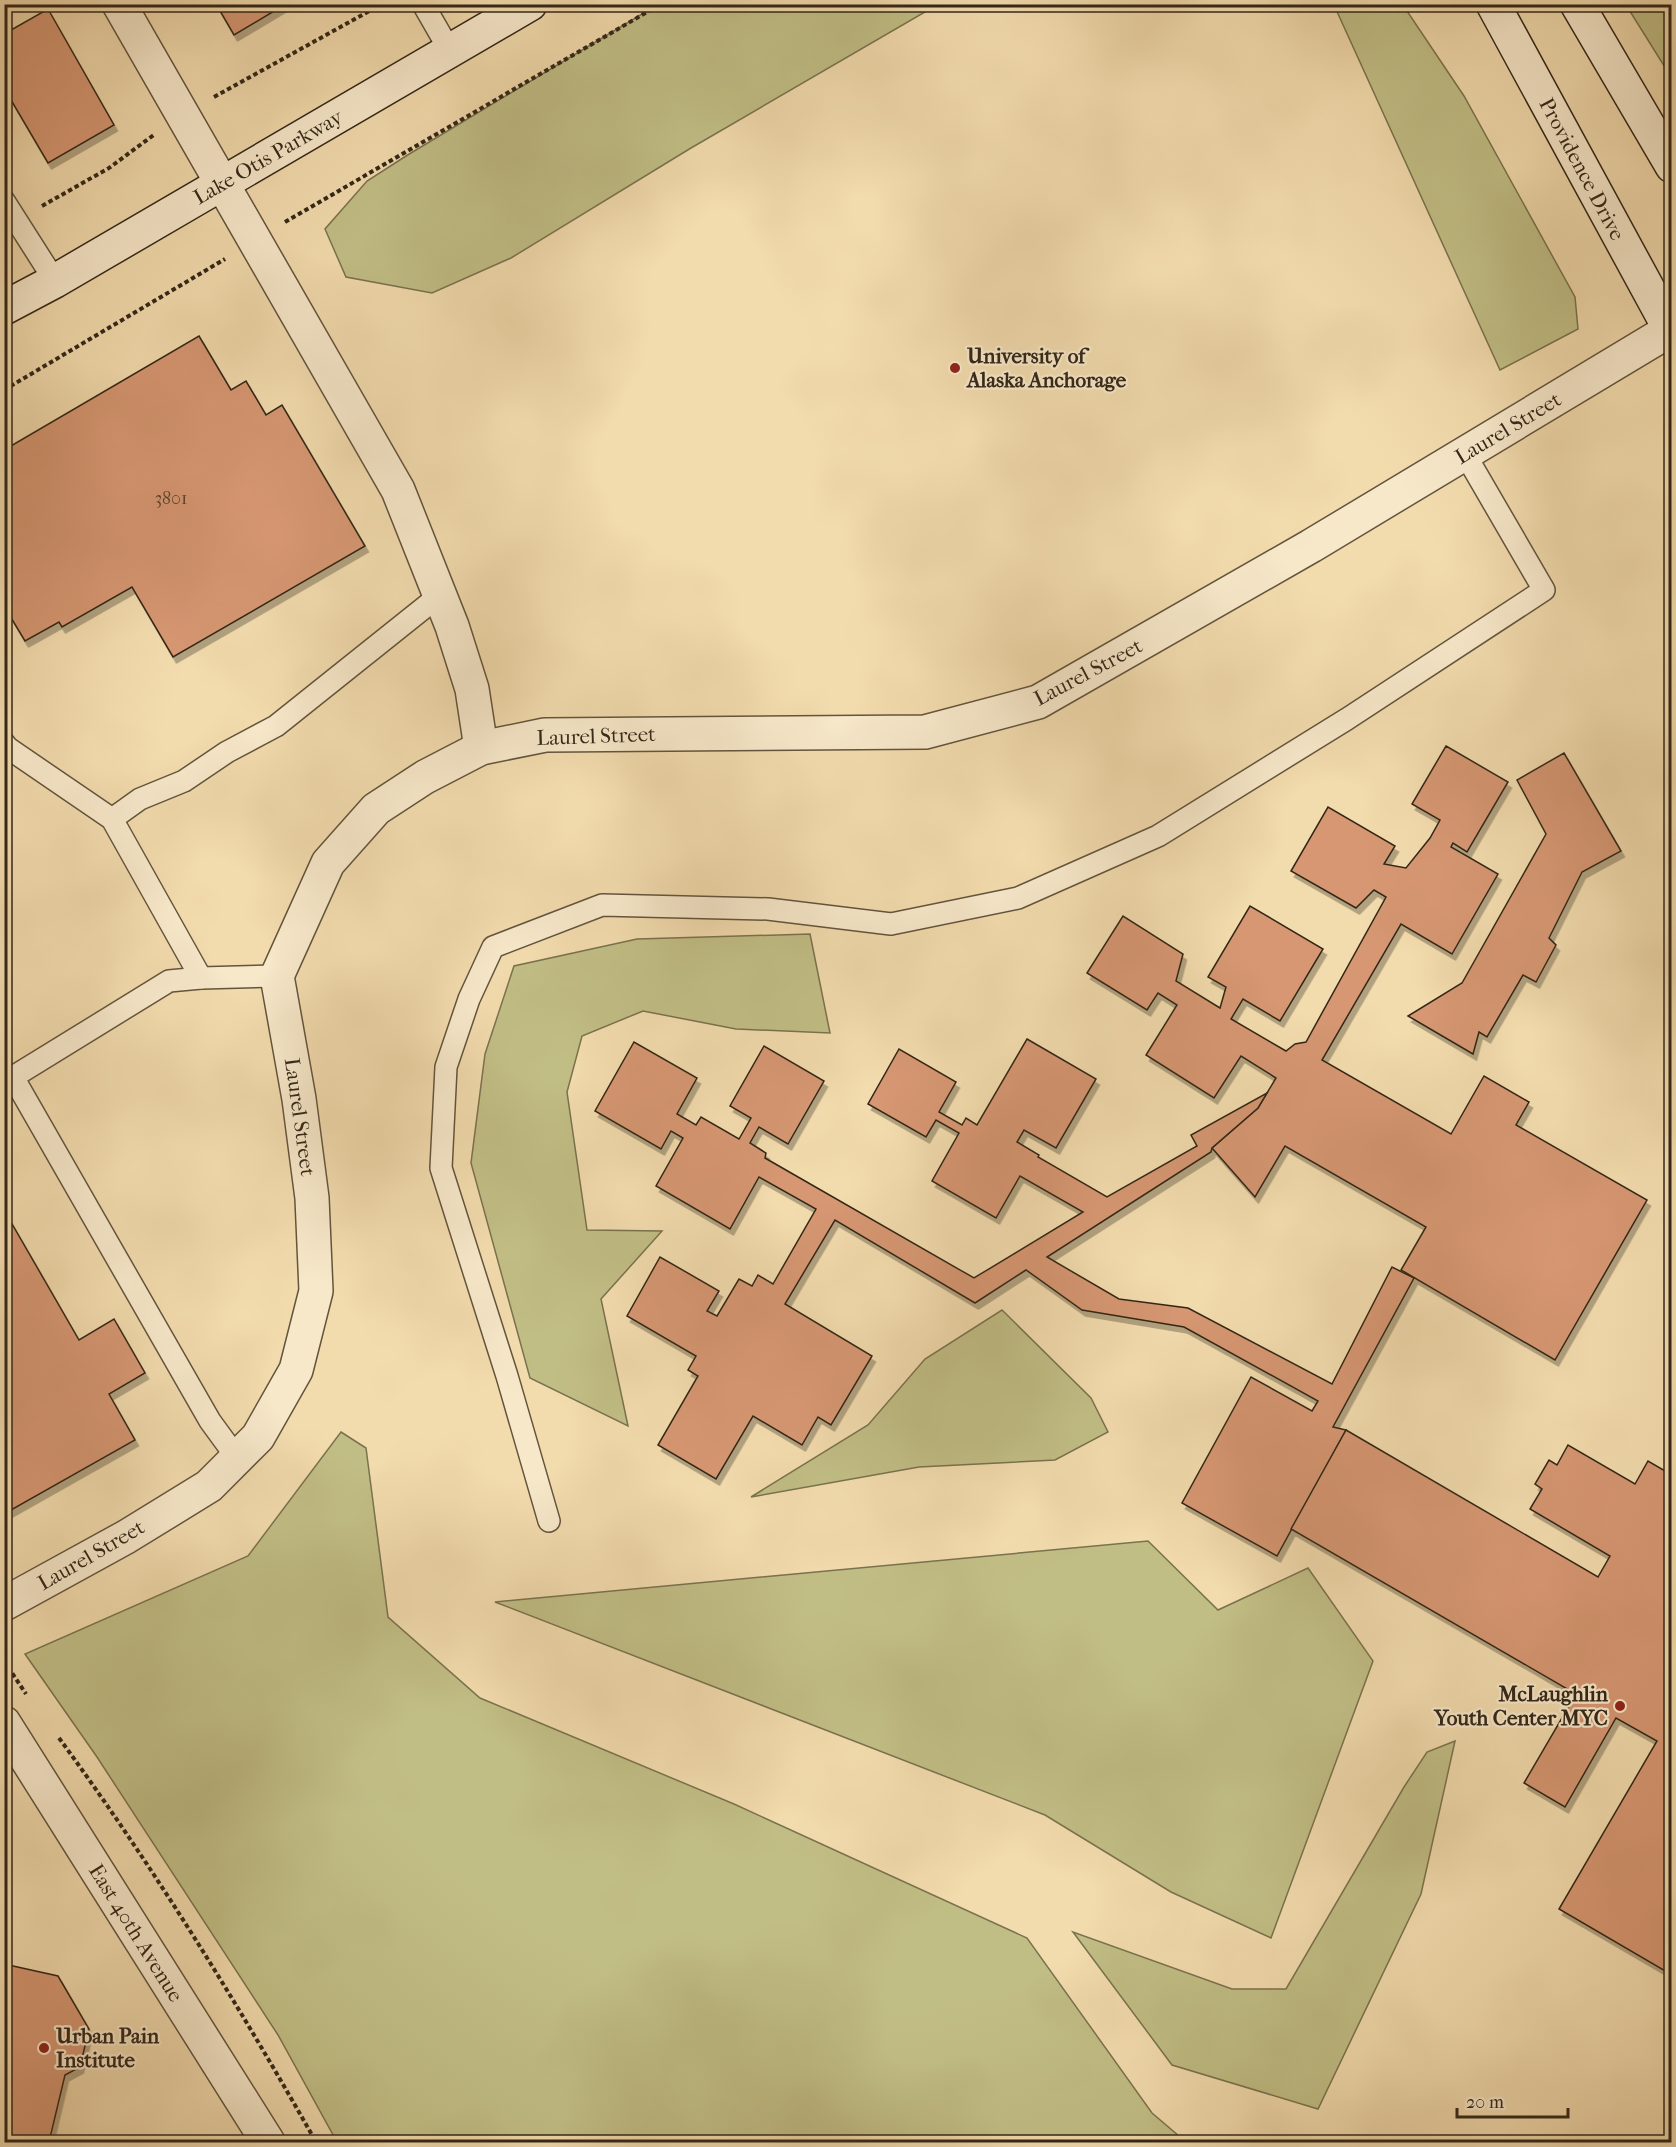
<svg xmlns="http://www.w3.org/2000/svg" width="1676" height="2147" font-family="'IM FELL French Canon',serif">
<style>
.green{fill:#c1be85;stroke:#7a724e;stroke-width:1.5}
.building{fill:#d69772;stroke:#332718;stroke-width:1.5;filter:url(#shadow)}
.lines{fill:none;stroke-linecap:round;stroke-linejoin:round}
.lane-casing{stroke:#63543d;stroke-width:24}
.street-casing{stroke:#63543d;stroke-width:36}
.secondary-casing{stroke:#332718;stroke-width:36}
.path{stroke:#332718;stroke-width:4;stroke-dasharray:4.5 3;stroke-linecap:butt}
.lane{stroke:#f7e8ca;stroke-width:21}
.street{stroke:#f7e8ca;stroke-width:33}
.secondary{stroke:#f7e8ca;stroke-width:33}
.poi-dot{fill:#8f2418;stroke:#f7e8ca;stroke-width:2}
.labels{text-anchor:middle;stroke-width:4.5;stroke-linejoin:round;paint-order:stroke}
.number-label{font-size:18px;fill:#5c432e}
.street-label{font-size:21px;fill:#332718;stroke:#f7e8ca}
.poi-label{font-size:21px;font-weight:bold;fill:#332718;stroke:#f7e8ca;text-anchor:start}
</style>
<defs>
<filter id="shadow"><feDropShadow dx="3.5" dy="6" stdDeviation="0" flood-color="#0004"/></filter>
</defs>
<rect width="100%" height="100%" fill="#f2dbad"/>
<filter id="stains"><feTurbulence type="fractalNoise" baseFrequency=".00333" numOctaves="4"/><feColorMatrix values="0 0 0 0 .2 0 0 0 0 .09 0 0 0 0 .02 0 0 0 .5 -.17"/></filter>
<radialGradient id="worn" r=".72"><stop offset=".6" stop-color="#630" stop-opacity="0"/><stop offset="1" stop-color="#630" stop-opacity=".3"/></radialGradient>
<!-- green -->
<g class="green">
<path d="M657 5H937L691 148 511 258 432 293 346 277 325 229 367 181 406 156Z"/>
<path d="M1334 5H1403L1464 96 1575 297 1578 329 1500 370Z"/>
<path d="M1626 5H1671V77Z"/>
<path d="M810 934 830 1033 736 1029 643 1011 582 1036 567 1092 587 1230 662 1231 601 1299 628 1426 530 1378 471 1163 485 1054 514 966 637 939Z"/>
<path d="M1002 1310 1091 1398 1108 1432 1055 1460 919 1467 751 1497 868 1425 925 1359Z"/>
<path d="M341 1432 366 1448 388 1617 480 1698 734 1804 1027 1938 1152 2113 1186 2142H337L278 2035 97 1757 25 1654 248 1556Z"/>
<path d="M1148 1541 1218 1610 1308 1568 1373 1661 1271 1938 1171 1892 1045 1815 495 1602Z"/>
<path d="M1455 1741 1421 1894 1318 2109 1172 2065 1073 1932 1232 1989H1286L1404 1787 1427 1752Z"/>
</g>
<!-- building -->
<g class="building">
<path d="M216 4H286L234 35Z"/>
<path d="M48 9 114 125 48 163 4 88V34Z"/>
<path d="M199 336 231 390 246 381 266 415 282 405 365 546 173 657 132 587 62 627 59 622 25 641 4 606V450Z"/>
<path d="M1446 746 1508 782 1467 852 1453 843 1451 847 1498 874 1452 954 1401 924 1322 1060 1451 1134 1484 1076 1529 1102 1516 1125 1647 1200 1555 1360 1401 1270 1426 1227 1285 1146 1255 1197 1212 1148 1258 1108 1276 1078 1241 1056 1214 1098 1146 1055 1177 1005 1158 993 1147 1010 1087 973 1123 916 1183 954 1176 981 1220 1008 1226 987 1208 977 1250 906 1323 949 1280 1021 1243 999 1231 1019 1286 1051 1295 1044 1306 1042 1386 897 1374 890 1356 908 1291 871 1328 807 1395 846 1384 864 1406 868 1430 838 1440 820 1412 804Z"/>
<path d="M1564 753 1621 851 1582 872 1549 938 1556 945 1536 982 1523 975 1487 1037 1479 1032 1473 1054 1408 1016 1462 983 1546 834 1517 780Z"/>
<path d="M1027 1039 1096 1079 1056 1148 1024 1130 1017 1142 1039 1155 1038 1157 1107 1197 1197 1146 1191 1135 1267 1093 1258 1108 1212 1148 1211 1152 1047 1257 1119 1299 1188 1308 1332 1384 1392 1267 1414 1278 1333 1427 1346 1430 1277 1556 1182 1503 1251 1377 1312 1411 1318 1401 1184 1327 1082 1310 1026 1270 975 1303 835 1220 785 1304 872 1356 831 1425 818 1417 802 1445 753 1416 716 1479 658 1445 698 1376 688 1370 696 1356 627 1316 660 1257 719 1291 707 1311 717 1316 739 1279 752 1286 758 1275 773 1284 816 1209 759 1177 730 1229 656 1186 683 1138 671 1131 661 1149 595 1111 634 1042 697 1078 677 1114 696 1125 701 1117 739 1139 751 1118 730 1106 764 1046 824 1081 788 1144 759 1127 750 1143 766 1153 765 1158 974 1278 1083 1212 1020 1176 996 1218 932 1181 959 1133 936 1120 926 1137 868 1104 899 1049 956 1082 939 1112 962 1125 966 1118 977 1125Z"/>
<path d="M4 1210 79 1340 114 1319 145 1373 109 1394 135 1440 4 1514Z"/>
<path d="M1346 1430 1598 1577 1610 1556 1530 1509 1542 1489 1535 1484 1549 1460 1557 1465 1568 1445 1635 1484 1648 1461 1672 1475V1975L1559 1909 1657 1741 1616 1718 1565 1807 1524 1783 1576 1694 1291 1529Z"/>
<path d="M4 1964 58 1976 89 2029 80 2067 65 2075 49 2142H4Z"/>
</g>
<g class="lines">
<defs>
<g id="lane">
<path d="M423 4 450 51"/>
<path d="M4 201 55 281"/>
<path d="M4 743 8 748 112 819 201 978"/>
<path d="M112 819 140 799 184 781 227 752 276 726 440 595"/>
<path d="M237 1458 210 1421 13 1077 169 981 201 978 277 976"/>
<path d="M549 1521 507 1376 441 1168 446 1067 469 999 493 947 602 905 768 909 891 924 1018 898 1158 836 1347 719 1544 590 1465 454"/>
</g>
<g id="street">
<path d="M119 4 398 490 452 626 472 689 481 748"/>
<path d="M4 1604 126 1537 209 1486 258 1437 296 1370 316 1291 312 1198 299 1099 277 976 328 863 376 809 425 777 481 748 545 735 925 732 1038 702 1311 546 1670 330"/>
<path d="M4 1723 268 2142"/>
</g>
<g id="secondary">
<path d="M1493 4 1672 333"/>
<path d="M1577 4 1672 166"/>
<path d="M4 308 55 281 530 4"/>
</g>
</defs>
<!-- lane casing -->
<use href="#lane" class="lane-casing"/>
<!-- street casing -->
<use href="#street" class="street-casing"/>
<!-- secondary casing -->
<use href="#secondary" class="secondary-casing"/>
<!-- path -->
<g class="path">
<path d="M214 97 382 4"/>
<path d="M42 206 109 168 155 134"/>
<path d="M285 222 661 4"/>
<path d="M4 390 225 259"/>
<path d="M4 1661 26 1694"/>
<path d="M59 1738C153 1866 238 2004 316 2142"/>
</g>
<!-- lane -->
<use href="#lane" class="lane"/>
<!-- street -->
<use href="#street" class="street"/>
<!-- secondary -->
<use href="#secondary" class="secondary"/>
</g>
<!-- markers -->
<g class="poi-dot">
<circle cx="955" cy="368" r="6"/>
<circle cx="1620" cy="1706" r="6"/>
<circle cx="44" cy="2048" r="6"/>
</g>
<g class="labels">
<!-- number labels -->
<g class="number-label">
<text x="171" y="504">3801</text>
</g>
<!-- street labels -->
<g class="street-label">
<text transform="translate(268 157) rotate(-30)" y="7">Lake Otis Parkway</text>
<text transform="translate(1582 169) rotate(62)" y="7">Providence Drive</text>
<text transform="translate(1508 428) rotate(-31)" y="7">Laurel Street</text>
<text transform="translate(1088 672) rotate(-28)" y="7">Laurel Street</text>
<text transform="translate(596 736) rotate(-2)" y="7">Laurel Street</text>
<text transform="translate(300 1117) rotate(82)" y="7">Laurel Street</text>
<text transform="translate(91 1555) rotate(-30)" y="7">Laurel Street</text>
<text transform="translate(136 1933) rotate(58)" y="7">East 40th Avenue</text>
</g>
<!-- poi labels -->
<g class="poi-label">
<text x="967" y="363">University of<tspan x="967" dy="24">Alaska Anchorage</tspan></text>
<text x="1608" y="1701" text-anchor="end">McLaughlin<tspan x="1608" dy="24">Youth Center MYC</tspan></text>
<text x="56" y="2043">Urban Pain<tspan x="56" dy="24">Institute</tspan></text>
</g>
</g>
<!-- margin -->
<rect width="1676" height="2147" fill="none" stroke="#f2dbad" stroke-width="24"/>
<rect x="6" y="6" width="1664" height="2135" fill="none" stroke="#332718" stroke-width="3"/>
<rect x="12" y="12" width="1652" height="2123" fill="none" stroke="#332718" stroke-width="1.5"/>
<!-- scale -->
<path d="M1457 2108v9h111v-9" fill="none" stroke="#332718" stroke-width="3"/>
<text x="1466" y="2108" font-size="18" fill="#332718" stroke="#f7e8ca" stroke-width="4.5" paint-order="stroke">20 m</text>
<rect width="100%" height="100%" filter="url(#stains)"/>
<rect width="100%" height="100%" fill="url(#worn)"/>
</svg>
